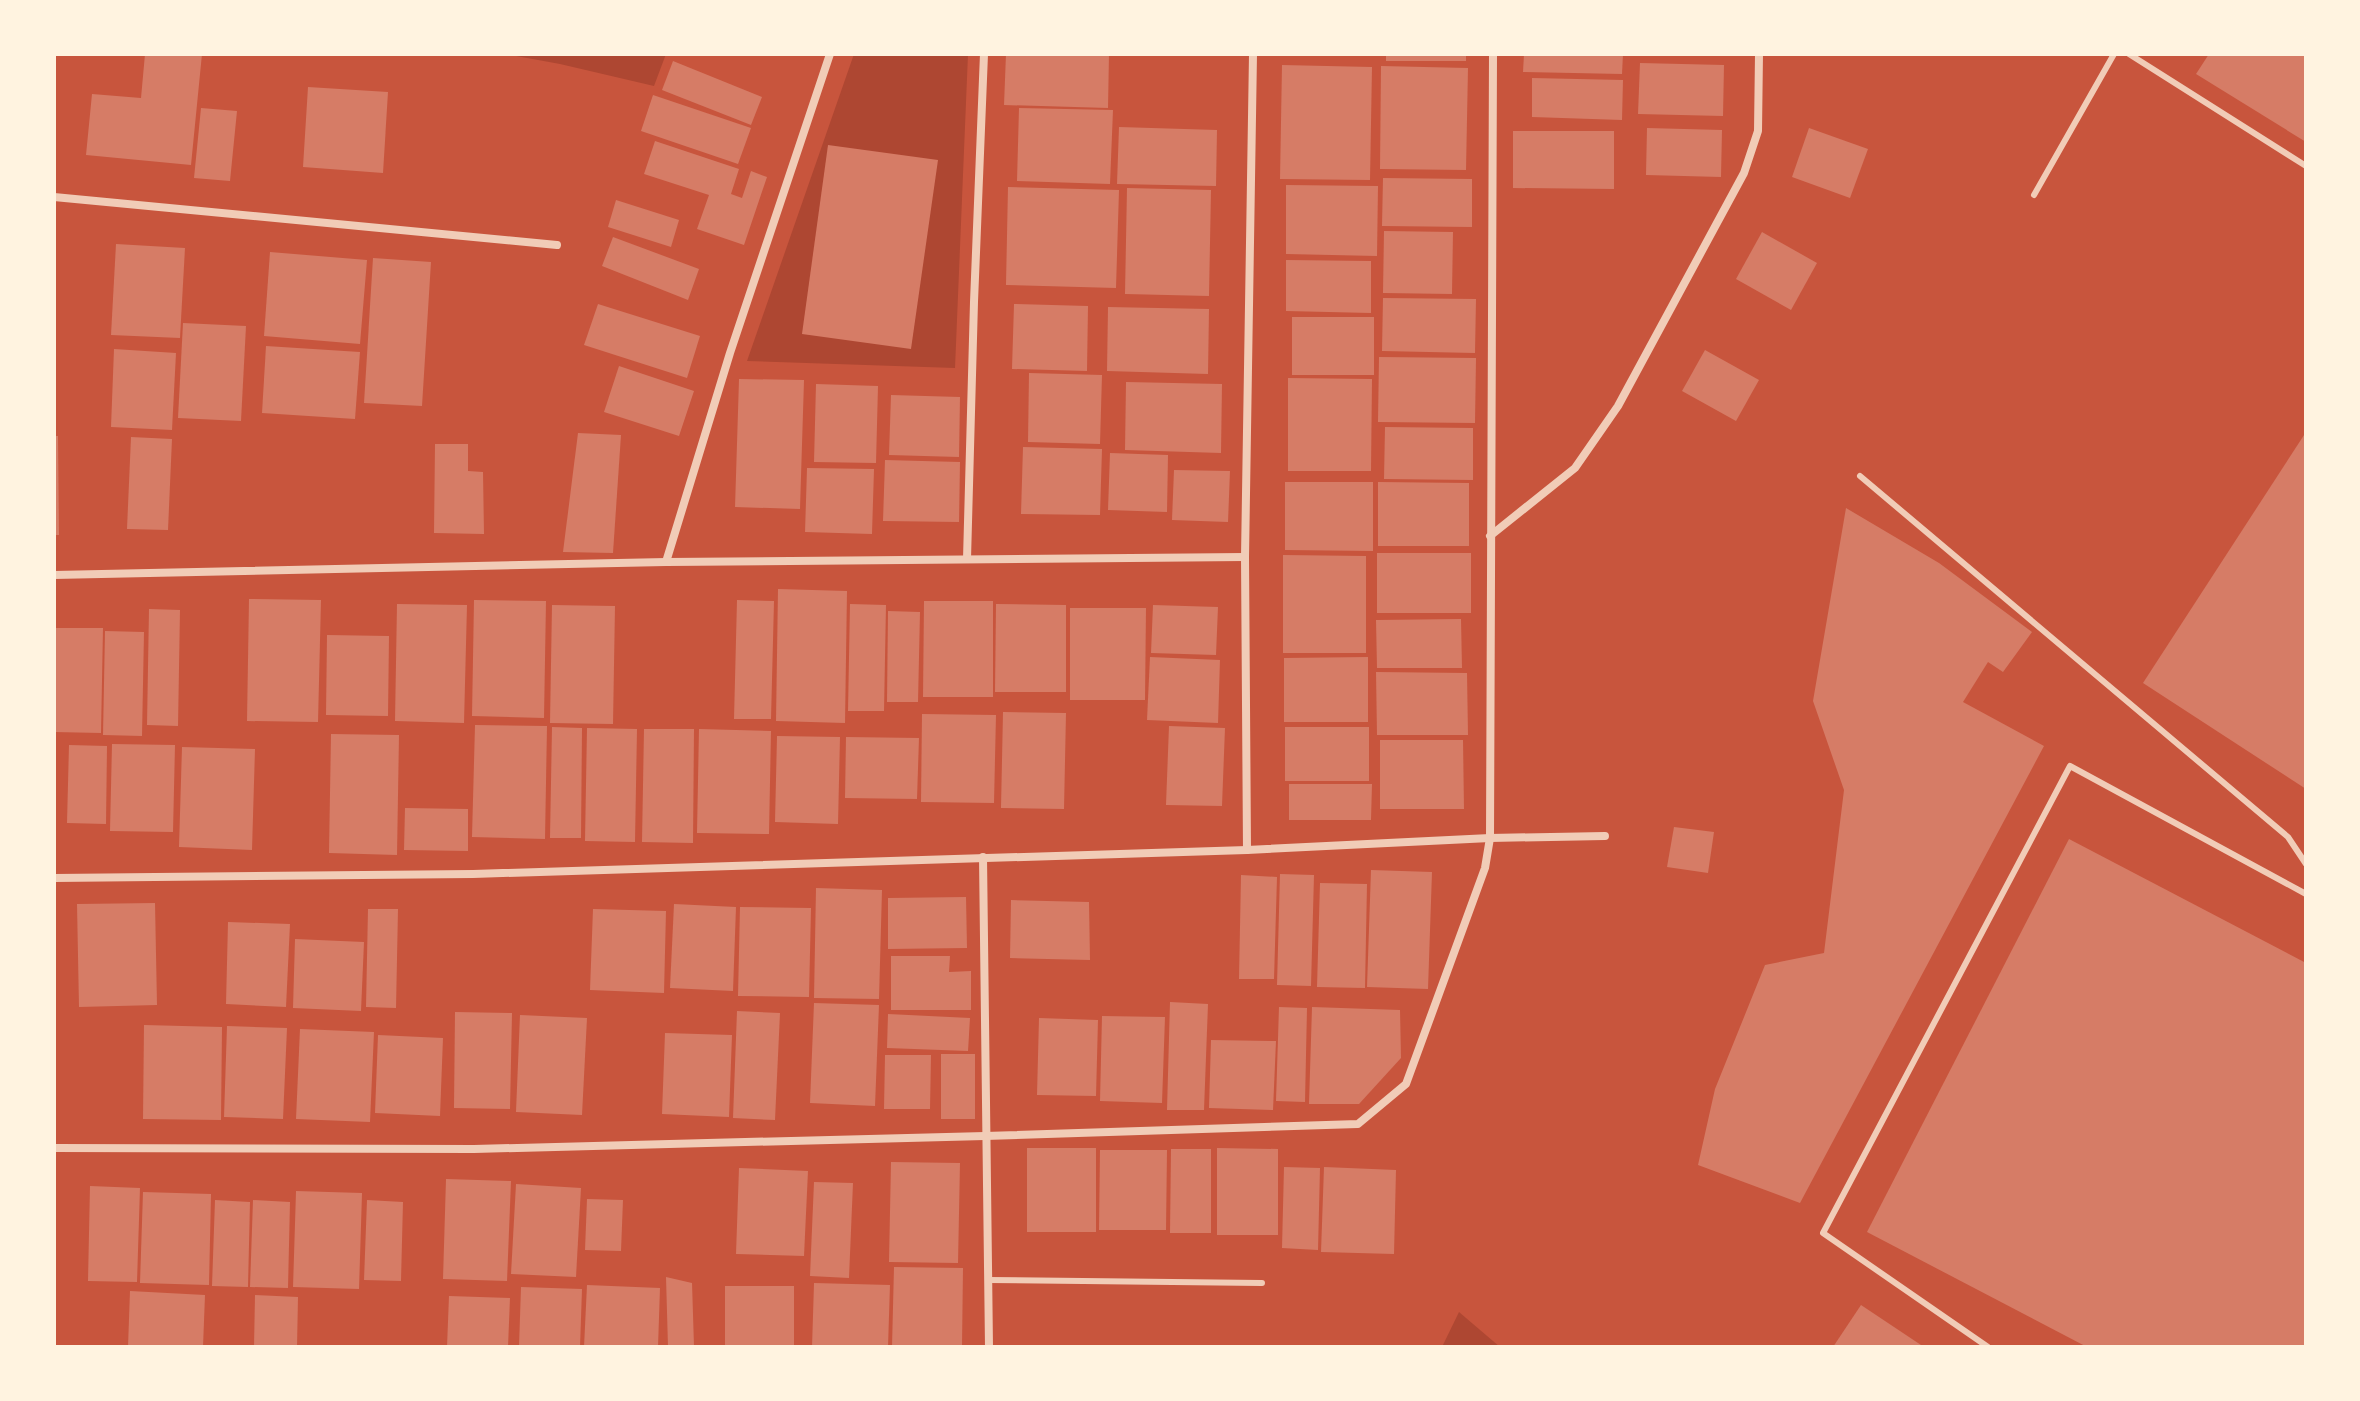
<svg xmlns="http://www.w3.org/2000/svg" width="2360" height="1401" font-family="'Public Sans',sans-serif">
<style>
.green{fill:#ae4732}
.building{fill:#d67c66}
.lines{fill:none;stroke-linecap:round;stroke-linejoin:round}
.service{stroke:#f1ccb7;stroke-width:6}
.minor{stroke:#f1ccb7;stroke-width:8}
</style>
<rect width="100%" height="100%" fill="#c8553d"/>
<!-- green -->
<g class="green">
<path d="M505 54H666L654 86 560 64Z"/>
<path d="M854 54H968L955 368 747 361Z"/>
<path d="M1459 1312 1500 1347H1442Z"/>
</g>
<!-- building -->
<g class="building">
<path d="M145 54H202L191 165 86 155 92 94 141 98Z"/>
<path d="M1006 54H1109L1108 108 1004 105Z"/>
<rect x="1386" y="54" width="80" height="7"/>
<path d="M1524 54H1623L1622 74 1523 72Z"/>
<path d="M2209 54H2306V142L2196 74Z"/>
<path d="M673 61 762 97 751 125 662 90Z"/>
<path d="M1640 63 1724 65 1723 116 1638 114Z"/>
<path d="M1282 65 1372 67 1370 180 1280 179Z"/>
<path d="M1381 66 1468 68 1466 170 1380 169Z"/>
<path d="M1532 78 1623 80 1622 120 1532 117Z"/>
<path d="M308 87 388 92 383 173 303 167Z"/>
<path d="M653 95 751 128 738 164 641 131Z"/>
<path d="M201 108 237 111 230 181 194 178Z"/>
<path d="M1019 108 1113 110 1110 184 1017 181Z"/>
<path d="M1119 127 1217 130 1216 186 1117 184Z"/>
<path d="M1647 128 1722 130 1721 177 1646 175Z"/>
<path d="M1809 128 1868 149 1850 198 1792 177Z"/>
<path d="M1513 131H1614V189L1513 188Z"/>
<path d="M655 141 739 169 731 194 742 198 751 171 767 177 744 245 697 229 709 195 644 174Z"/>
<path d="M828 145 938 160 911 349 802 334Z"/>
<path d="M1383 178 1472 179V227L1382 226Z"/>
<path d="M1286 185 1378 186 1377 256 1286 254Z"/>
<path d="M1008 187 1119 190 1116 288 1006 285Z"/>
<path d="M1127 188 1211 190 1209 296 1125 294Z"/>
<path d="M616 200 679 220 671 247 608 227Z"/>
<path d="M1384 231 1453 232 1452 294 1383 293Z"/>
<path d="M1762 232 1817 263 1791 310 1736 279Z"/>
<path d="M613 237 699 269 688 300 602 266Z"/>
<path d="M116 244 185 248 180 338 111 335Z"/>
<path d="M270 252 367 260 360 344 264 336Z"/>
<path d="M373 258 431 262 422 406 364 403Z"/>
<path d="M1286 260 1371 261V313L1286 311Z"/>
<path d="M1383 298 1476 299 1475 353 1382 351Z"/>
<path d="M598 304 700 336 687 378 584 345Z"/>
<path d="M1014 304 1088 306 1087 371 1012 369Z"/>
<path d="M1108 307 1209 309 1208 374 1107 371Z"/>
<rect x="1292" y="317" width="82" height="58"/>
<path d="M183 323 246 326 241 421 178 418Z"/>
<path d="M266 346 360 352 355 419 262 413Z"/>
<path d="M114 349 176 353 172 430 111 427Z"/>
<path d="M1705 350 1759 380 1736 421 1682 391Z"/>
<path d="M1379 357 1476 358 1475 423 1378 422Z"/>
<path d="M619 366 694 391 679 436 604 412Z"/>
<path d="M1029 373 1102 375 1100 444 1028 442Z"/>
<path d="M1288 378 1372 379 1371 471H1288Z"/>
<path d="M739 379 804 380 800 509 735 507Z"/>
<path d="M1126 382 1222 384 1221 453 1125 450Z"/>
<path d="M816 384 878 386 876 463 814 462Z"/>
<path d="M891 395 960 397 959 457 889 455Z"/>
<path d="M1385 427 1473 428V480L1384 479Z"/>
<path d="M2306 432V789L2143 683Z"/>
<path d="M578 433 621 435 613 553 563 552Z"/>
<path d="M54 436H58L59 535H54Z"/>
<path d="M131 437 172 439 168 530 127 529Z"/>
<path d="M435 444H468V471L483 472 484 534 434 533Z"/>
<path d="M1023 447 1102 449 1100 515 1021 514Z"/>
<path d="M1110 453 1168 455 1167 512 1108 510Z"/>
<path d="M885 460 960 462 959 522 883 521Z"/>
<path d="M807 468 874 469 872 534 805 532Z"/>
<path d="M1174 470 1230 471 1228 522 1172 520Z"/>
<path d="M1285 482H1373V551L1285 550Z"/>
<path d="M1378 482 1469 483V546H1378Z"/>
<path d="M1846 508 1939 563 2032 632 2003 672 1988 662 1963 702 2044 746 1800 1203 1698 1165 1715 1089 1765 965 1824 953 1844 790 1813 701Z"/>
<rect x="1377" y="553" width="94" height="60"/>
<path d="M1283 555 1366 556V653H1283Z"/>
<path d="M778 589 847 591 845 723 776 721Z"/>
<path d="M249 599 321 600 318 722 247 721Z"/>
<path d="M474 600 546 601 544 718 472 716Z"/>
<path d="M737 600 774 601 771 719H734Z"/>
<path d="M924 601H993V697H923Z"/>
<path d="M397 604 467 605 464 723 395 721Z"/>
<path d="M850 604 886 605 884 711H848Z"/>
<path d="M996 604 1066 605V692H995Z"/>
<path d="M552 605 615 606 613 724 550 723Z"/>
<path d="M1153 605 1218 607 1216 655 1151 653Z"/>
<path d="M1070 608H1146L1145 700H1070Z"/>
<path d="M149 609 180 610 178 726 147 725Z"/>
<path d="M888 611 920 612 918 702H887Z"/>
<path d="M1461 619 1462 668H1377L1376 620Z"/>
<path d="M54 628H103L101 733 54 732Z"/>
<path d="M105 631 144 632 142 736 103 735Z"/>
<path d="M327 635 389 636 388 716 326 715Z"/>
<path d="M1150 657 1220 660 1218 723 1147 720Z"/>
<path d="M1368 657V722H1284V658Z"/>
<path d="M1376 672 1467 673 1468 735H1377Z"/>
<path d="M1003 712 1066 713 1064 809 1001 808Z"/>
<path d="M922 714 996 715 994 803 921 802Z"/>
<path d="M475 725 547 726 545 839 472 837Z"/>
<path d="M1169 726 1225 728 1222 806 1166 805Z"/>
<path d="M552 727 582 728 581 838H550Z"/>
<rect x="1285" y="727" width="84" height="54"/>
<path d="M587 728 637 729 635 842 585 841Z"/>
<path d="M644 729H694L693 843 642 842Z"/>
<path d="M699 729 771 731 769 834 697 833Z"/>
<path d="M331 734 399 735 397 855 329 853Z"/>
<path d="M777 736 840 737 838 824 775 822Z"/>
<path d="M846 737 919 738 917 799 845 798Z"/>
<path d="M1380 740H1463L1464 809H1380Z"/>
<path d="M112 744 175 745 173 832 110 831Z"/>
<path d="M69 745 107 746 106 824 67 823Z"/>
<path d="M182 747 255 749 252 850 179 847Z"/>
<path d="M1289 784H1372L1371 820H1289Z"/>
<path d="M405 808 468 809V851L404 850Z"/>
<path d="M1674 827 1714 832 1708 873 1667 867Z"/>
<path d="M2069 839 2306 963V1347H2087L1867 1232Z"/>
<path d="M1371 870 1432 872 1428 989 1367 987Z"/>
<path d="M1280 874 1314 875 1311 986 1277 985Z"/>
<path d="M1241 875 1277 877 1274 979H1239Z"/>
<path d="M1320 883 1367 884 1365 988 1317 987Z"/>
<path d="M816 888 882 890 879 999 814 998Z"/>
<path d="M966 897 967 948 888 949V898Z"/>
<path d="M1011 900 1089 902 1090 960 1010 958Z"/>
<path d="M155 903 157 1005 79 1007 77 904Z"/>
<path d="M674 904 736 907 733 991 670 988Z"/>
<path d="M740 907 811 908 809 997 738 996Z"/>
<path d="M368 909H398L396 1008 366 1007Z"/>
<path d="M593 909 666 911 664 993 590 990Z"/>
<path d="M228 922 290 924 286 1007 226 1004Z"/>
<path d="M295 939 364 942 361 1011 293 1008Z"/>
<path d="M891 956H950L949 972 971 971V1010H891Z"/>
<path d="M1170 1002 1208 1004 1204 1110H1167Z"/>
<path d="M814 1003 879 1005 875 1106 810 1103Z"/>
<path d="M1279 1007 1307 1008 1305 1102 1276 1101Z"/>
<path d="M1312 1007 1400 1010 1401 1058 1359 1104H1309Z"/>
<path d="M737 1011 780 1013 775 1120 733 1118Z"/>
<path d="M455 1012 512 1013 510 1109 454 1108Z"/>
<path d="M888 1014 970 1018 968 1051 887 1048Z"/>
<path d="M520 1015 587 1018 582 1115 516 1112Z"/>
<path d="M1102 1016 1165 1017 1162 1103 1100 1101Z"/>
<path d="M1039 1018 1098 1020 1096 1096 1037 1095Z"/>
<path d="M144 1025 222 1027 221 1120 143 1119Z"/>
<path d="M227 1026 287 1028 283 1119 224 1117Z"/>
<path d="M300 1029 374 1032 370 1122 296 1119Z"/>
<path d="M665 1033 732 1035 729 1117 662 1114Z"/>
<path d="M378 1035 443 1038 440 1116 375 1113Z"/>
<path d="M1211 1040 1276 1041 1273 1110 1209 1108Z"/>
<rect x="941" y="1054" width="34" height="65"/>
<path d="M885 1055H931L930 1109H884Z"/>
<rect x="1027" y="1148" width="69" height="84"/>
<path d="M1217 1148 1278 1149V1235H1217Z"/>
<path d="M1171 1149H1211V1233H1170Z"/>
<path d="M1100 1150H1167L1166 1230H1099Z"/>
<path d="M891 1162 960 1163 958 1263 889 1262Z"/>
<path d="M1284 1167 1320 1168 1318 1250 1282 1248Z"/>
<path d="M1324 1167 1396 1170 1394 1254 1321 1252Z"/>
<path d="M739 1168 808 1171 804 1256 736 1254Z"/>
<path d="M446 1179 511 1181 507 1281 443 1279Z"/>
<path d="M814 1182 853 1183 849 1278 810 1276Z"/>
<path d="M516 1184 581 1188 576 1277 511 1274Z"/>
<path d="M90 1186 140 1188 137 1282 88 1281Z"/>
<path d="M296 1191 362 1193 359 1289 293 1287Z"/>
<path d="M143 1192 211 1194 209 1285 140 1283Z"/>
<path d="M587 1199 623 1200 621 1251 585 1250Z"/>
<path d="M215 1200 250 1202 248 1287 212 1286Z"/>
<path d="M253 1200 290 1202 288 1288 250 1287Z"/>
<path d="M367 1200 403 1202 401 1281 364 1280Z"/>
<path d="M894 1267 963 1268 962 1347H892Z"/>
<path d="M666 1277 692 1283 694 1347H668Z"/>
<path d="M814 1283 890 1285 888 1347H812Z"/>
<path d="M587 1285 660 1288 658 1347H584Z"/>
<rect x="725" y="1286" width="69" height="61"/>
<path d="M521 1287 582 1289 580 1347H519Z"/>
<path d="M130 1291 205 1295 203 1347H128Z"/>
<path d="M255 1295 298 1297 297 1347H254Z"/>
<path d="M449 1296 510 1298 508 1347H447Z"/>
<path d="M1861 1305 1924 1347H1833Z"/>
</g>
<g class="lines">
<!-- service -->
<g class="service">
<path d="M2129 54 2306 166"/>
<path d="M2034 195 2114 54"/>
<path d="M1860 476 2288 837 2306 864"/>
<path d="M988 1280 1262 1283"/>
<path d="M1988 1347 1823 1233 2070 766 2306 894"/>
</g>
<!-- minor -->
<g class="minor">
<path d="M54 197 557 245"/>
<path d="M1490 536 1575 468 1618 406 1744 173 1758 131 1759 54"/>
<path d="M967 559 974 302 984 54"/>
<path d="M666 562 730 353 830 54"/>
<path d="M54 575 666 562 1245 557"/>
<path d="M1247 850 1245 557 1253 54"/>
<path d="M983 857 989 1347"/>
<path d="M54 878 473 874 1247 850 1490 838 1605 836"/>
<path d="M54 1148 474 1149 985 1136 1358 1124 1406 1084 1485 868 1490 838 1493 54"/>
</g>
</g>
<!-- border -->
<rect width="2360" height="1401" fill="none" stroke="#fff3e0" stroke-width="112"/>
</svg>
